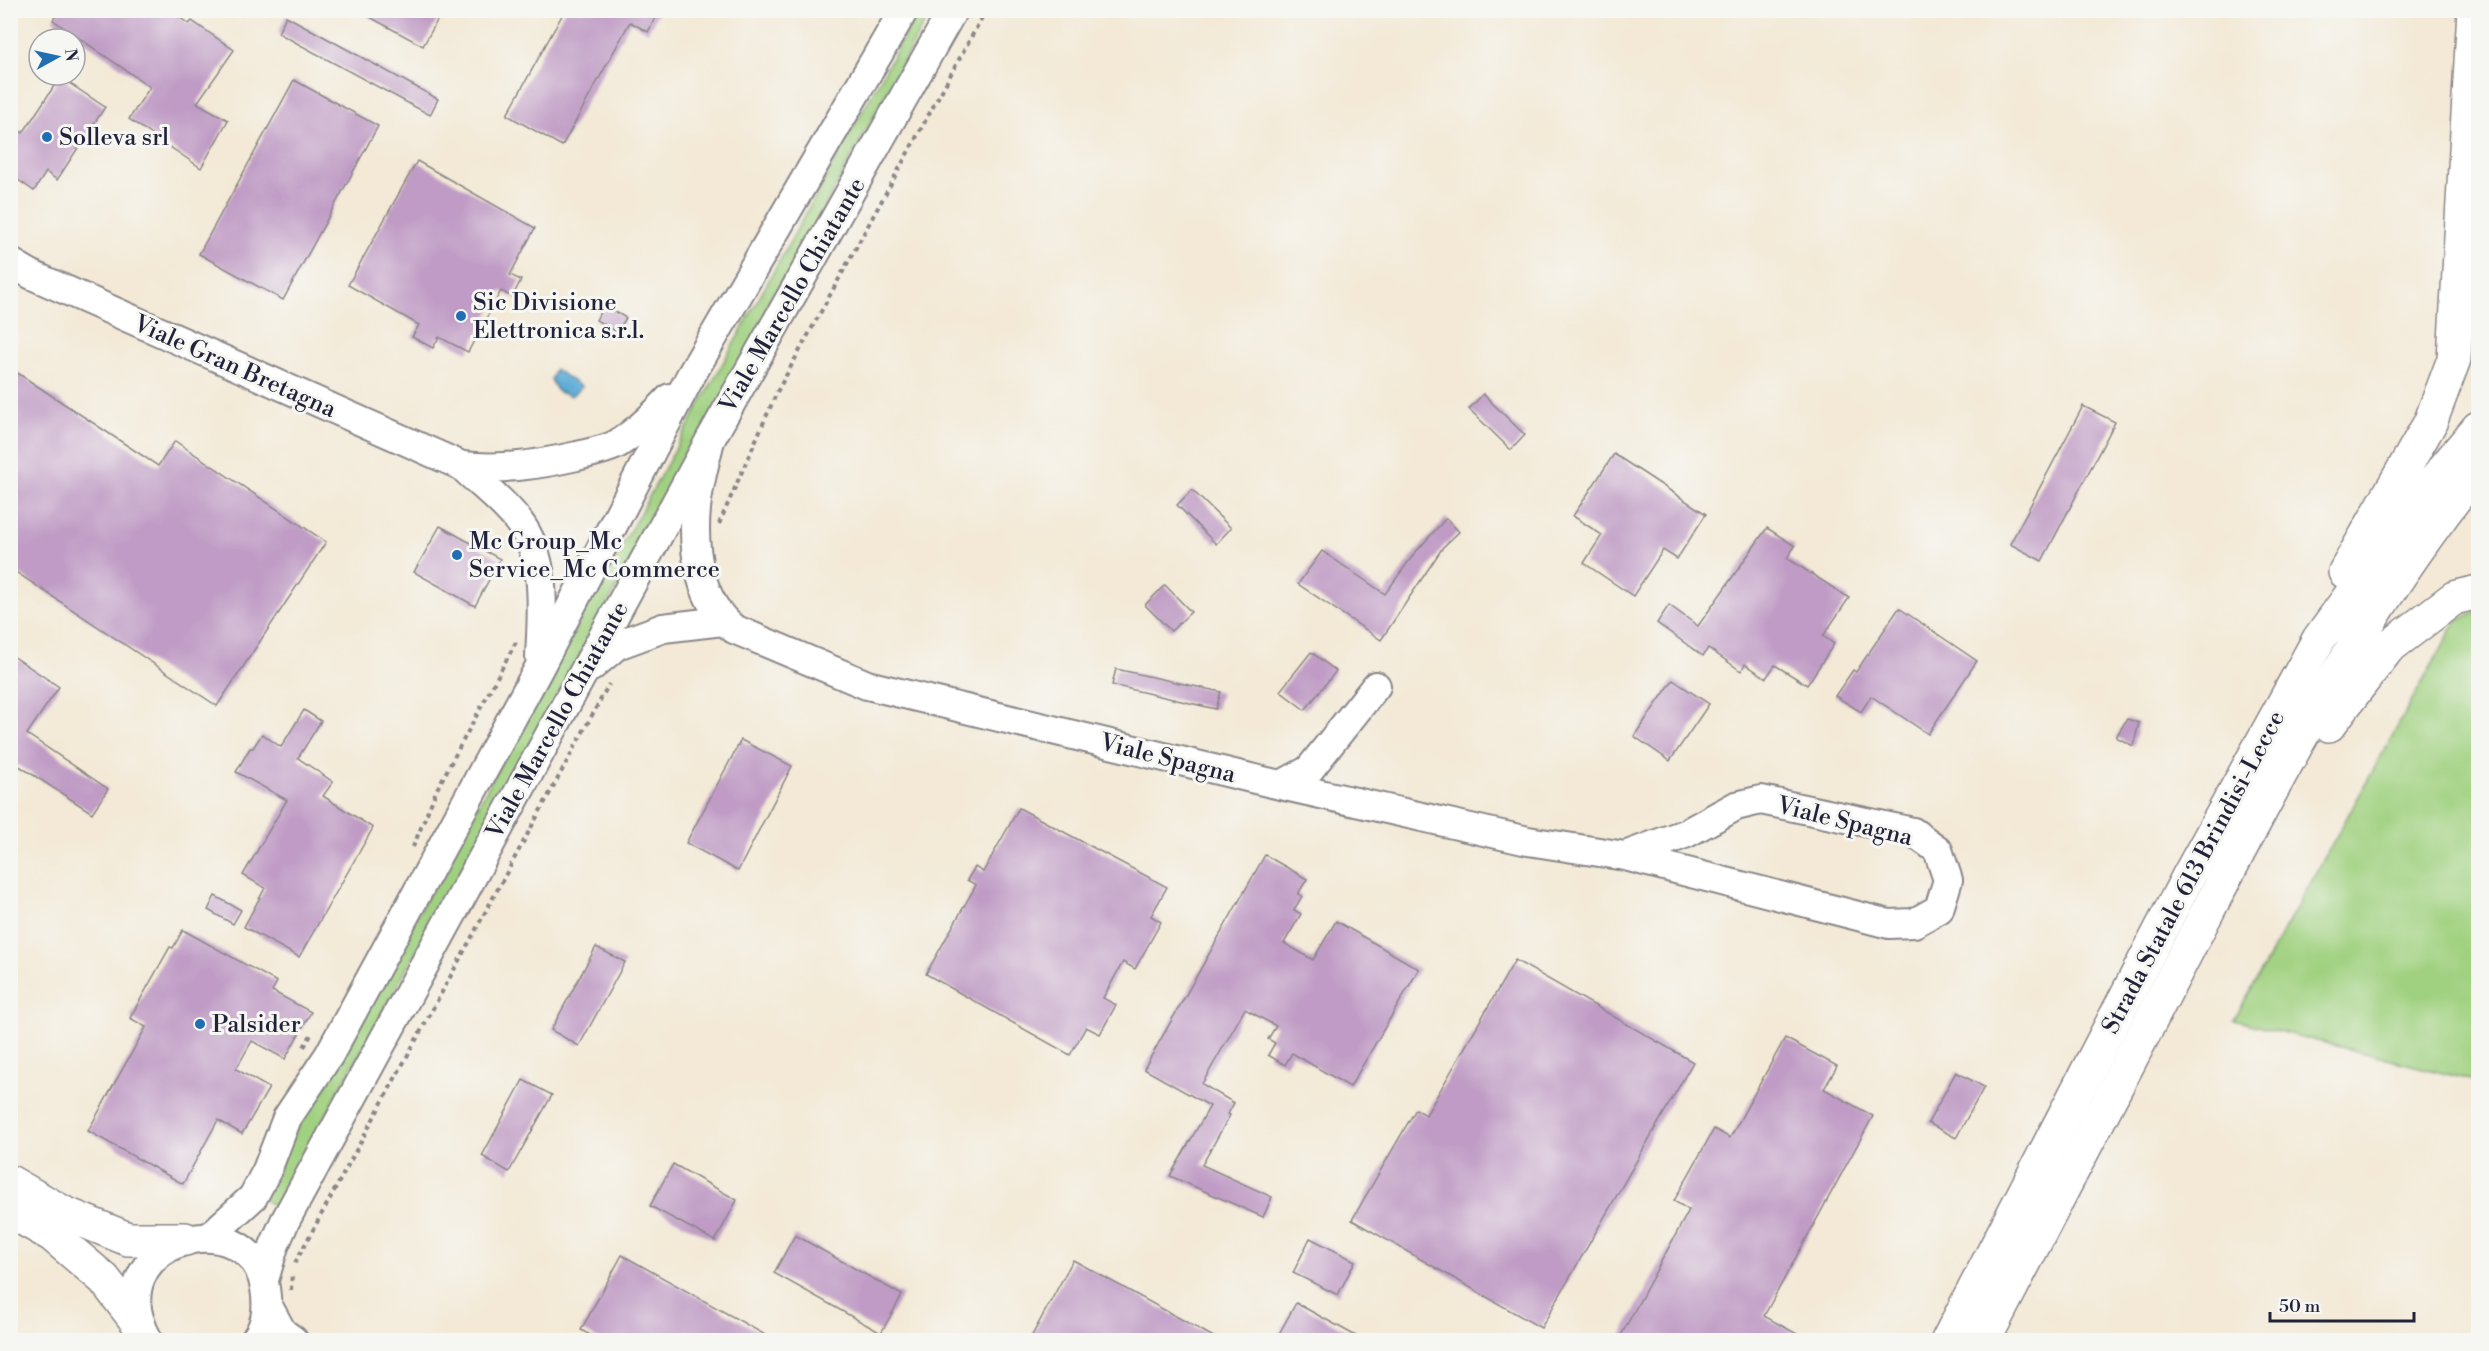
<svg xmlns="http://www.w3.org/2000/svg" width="2489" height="1351" font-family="'Libre Bodoni',serif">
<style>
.green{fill:#a0d180;stroke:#617a5e;stroke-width:1.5}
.water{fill:#5cabd6;stroke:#3f6688;stroke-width:1.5}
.building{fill:#bf9bc5}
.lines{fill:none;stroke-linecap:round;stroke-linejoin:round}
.minor-casing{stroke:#8a8688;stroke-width:32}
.major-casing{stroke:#8a8688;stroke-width:36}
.highway-casing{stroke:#8a8688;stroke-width:36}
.path{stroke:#8a8688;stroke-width:4;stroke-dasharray:4.5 4.5;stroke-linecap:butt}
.minor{stroke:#fff;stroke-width:28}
.major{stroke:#fff;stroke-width:33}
.highway{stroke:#fff;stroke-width:33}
.poi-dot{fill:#1f6fb2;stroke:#f6f6f2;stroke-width:2}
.labels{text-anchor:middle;stroke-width:6;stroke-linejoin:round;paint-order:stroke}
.poi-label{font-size:24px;fill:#22223b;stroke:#f6f6f2;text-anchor:start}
.street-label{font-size:24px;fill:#22223b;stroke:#f6f6f2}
</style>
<rect width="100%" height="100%" fill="#f6f6f2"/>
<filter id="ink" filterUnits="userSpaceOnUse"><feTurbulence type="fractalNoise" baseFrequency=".0167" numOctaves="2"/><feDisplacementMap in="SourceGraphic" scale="12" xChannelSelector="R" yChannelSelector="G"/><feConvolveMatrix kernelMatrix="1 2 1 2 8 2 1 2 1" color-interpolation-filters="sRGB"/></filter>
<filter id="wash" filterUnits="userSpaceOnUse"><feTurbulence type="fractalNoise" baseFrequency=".008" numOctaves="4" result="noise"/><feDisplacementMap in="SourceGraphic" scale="24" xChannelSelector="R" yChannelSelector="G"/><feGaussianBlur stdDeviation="1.35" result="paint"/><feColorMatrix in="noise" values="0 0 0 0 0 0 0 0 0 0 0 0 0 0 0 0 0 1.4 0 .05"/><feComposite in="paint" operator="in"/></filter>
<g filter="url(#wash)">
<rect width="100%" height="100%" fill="#f3e9d6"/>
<!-- green -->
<g class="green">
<path d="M918 11H931L664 502 275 1207 264 1200 304 1113 321 1093 342 1059 420 910Z"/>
<path d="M2478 612V1082L2234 1020 2457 620Z"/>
</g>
<!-- water -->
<path class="water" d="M555 369 582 387 571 396 558 392 551 380Z"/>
<g id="blocks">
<!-- building -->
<g class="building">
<path d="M60 10H169L189 24 192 21 234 50 197 103 228 120 201 168 129 119 150 87 53 20Z"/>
<path d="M357 10H443L423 46Z"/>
<path d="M565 10H659L648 32 630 22 562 146 507 115Z"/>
<path d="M286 16 438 99 430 115 278 33Z"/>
<path d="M60 77 105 107 57 180 46 172 34 191 10 174V124L23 133Z"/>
<path d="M294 80 378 126 283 300 199 254Z"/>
<path d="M417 161 535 228 510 275 521 280 512 297 501 291 468 352 439 337 433 348 412 337 419 325 348 285Z"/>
<path d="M604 305 626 318 617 332 596 320Z"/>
<path d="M10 368 158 466 175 441 326 542 217 706 10 568Z"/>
<path d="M1483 394 1525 435 1511 450 1469 409Z"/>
<path d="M2083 406 2115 422 2042 561 2010 544Z"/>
<path d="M1614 454 1706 514 1677 559 1663 550 1633 596 1584 563 1602 535 1573 516Z"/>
<path d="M1192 490 1231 528 1216 544 1177 505Z"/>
<path d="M1446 518 1459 532 1443 547 1381 640 1298 584 1322 551 1385 594 1414 554Z"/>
<path d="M440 526 500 559 475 606 414 572Z"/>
<path d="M1767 528 1795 546 1787 558 1849 598 1823 636 1834 644 1807 685 1775 665 1766 678 1745 664 1741 671 1708 648 1703 656 1657 623 1669 605 1698 626Z"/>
<path d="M1165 585 1191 612 1171 631 1145 605Z"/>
<path d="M1899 608 1977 661 1928 734 1871 696 1861 712 1835 696 1853 670 1856 672Z"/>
<path d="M1311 652 1336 671 1305 710 1280 691Z"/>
<path d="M10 654 59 687 27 734 108 789 92 813 10 760Z"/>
<path d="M1116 669 1221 692 1216 709 1112 685Z"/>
<path d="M1673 680 1709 704 1670 761 1634 736Z"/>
<path d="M304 710 321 721 298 758 333 782 323 796 373 828 299 957 244 927 265 888 243 875 287 800 236 772 250 748H253L262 734 281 747Z"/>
<path d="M2127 719 2139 723 2133 746 2116 737Z"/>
<path d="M741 740 792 766 738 871 686 843Z"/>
<path d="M1019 808 1167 887 1151 916 1161 922 1135 969 1123 962 1103 998 1116 1005 1100 1034 1086 1027 1070 1055 926 974 976 885 967 880 975 867 983 872Z"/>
<path d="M1265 855 1307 879 1298 894 1302 896 1294 910 1301 914 1284 943 1313 960 1336 921 1419 969 1350 1087 1292 1053 1285 1065 1268 1055 1275 1043 1268 1039 1276 1026 1245 1009 1202 1084 1234 1103 1228 1114 1230 1115 1202 1165 1272 1197 1263 1217 1170 1176 1210 1106 1144 1069Z"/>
<path d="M215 896 241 910 233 924 208 910Z"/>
<path d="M183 930 277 982 272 991 311 1012 285 1059 252 1041 236 1069 269 1088 242 1134 218 1120 183 1184 88 1131 146 1027 130 1018 170 947 173 948Z"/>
<path d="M596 947 625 962 579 1046 551 1030Z"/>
<path d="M1515 960 1693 1062 1541 1328 1352 1220 1416 1109 1426 1115Z"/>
<path d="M1785 1038 1837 1066 1824 1089 1873 1116 1764 1316 1810 1341H1618L1689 1210 1674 1201 1714 1129 1730 1138Z"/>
<path d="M1956 1072 1984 1087 1956 1138 1928 1123Z"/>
<path d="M523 1080 552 1095 509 1172 482 1156Z"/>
<path d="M673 1164 737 1200 715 1241 650 1206Z"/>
<path d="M795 1235 902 1295 881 1333 774 1273Z"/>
<path d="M1310 1238 1355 1261 1338 1295 1293 1273Z"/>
<path d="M622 1255 776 1341H601L581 1330Z"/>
<path d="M1073 1260 1221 1341H1029Z"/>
<path d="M1296 1303 1365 1341H1307L1296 1334 1292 1341H1275Z"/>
</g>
</g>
</g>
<g filter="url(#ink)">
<use href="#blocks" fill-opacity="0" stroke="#8a8688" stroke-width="1.5"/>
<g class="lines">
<defs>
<g id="minor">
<path d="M10 262 32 275 462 466C502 470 537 465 577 456 589 453 606 450 617 444 637 432 654 415 670 398"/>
<path d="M710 440C705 462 698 486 696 509 692 550 700 603 734 629L867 685 1263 781 1528 841 1625 856 1889 924 1914 923 1939 909 1948 880 1938 850 1913 832 1761 800 1736 806 1687 833 1625 856"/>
<path d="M462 466C480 484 504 501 519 522 548 560 542 612 540 657"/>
<path d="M591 667 617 645 663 628 723 621"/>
<path d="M1281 785 1309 770 1376 686"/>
<path d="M209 1237 253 1197 267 1170 287 1118 329 1055 539 668 690 377 904 10"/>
<path d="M264 1280 274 1246 285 1221 710 440 953 10"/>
<path d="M268 1306 282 1332 293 1340"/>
<path d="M148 1340C93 1240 250 1197 265 1288 268 1307 267 1324 255 1340"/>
</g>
<g id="major">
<path d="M10 1182 64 1213 128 1239H185"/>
<path d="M10 1211 52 1235 104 1279 138 1323"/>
</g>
<g id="highway">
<path d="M2345 572 2430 423 2454 359 2474 10"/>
<path d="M2329 725 2388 648 2454 598 2478 592"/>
<path d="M1948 1340 2187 879 2319 639 2433 482 2478 428"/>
<path d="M1984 1340C2057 1200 2130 1060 2203 920 2284 764 2367 606 2478 469"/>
</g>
</defs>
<!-- minor casing -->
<use href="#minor" class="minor-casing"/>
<!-- major casing -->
<use href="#major" class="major-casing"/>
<!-- highway casing -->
<use href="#highway" class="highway-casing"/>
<!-- path -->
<g class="path">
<path d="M719 524 777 392 986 10"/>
<path d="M413 847 437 789 516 642"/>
<path d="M304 1047 312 1033"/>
<path d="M295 1263 609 684"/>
<path d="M291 1290 292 1273"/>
</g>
<!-- minor -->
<use href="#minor" class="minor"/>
<!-- major -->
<use href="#major" class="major"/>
<!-- highway -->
<use href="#highway" class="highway"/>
</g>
</g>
<!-- markers -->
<g class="poi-dot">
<circle cx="47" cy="137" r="6"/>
<circle cx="461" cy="316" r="6"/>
<circle cx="457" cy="555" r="6"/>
<circle cx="200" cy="1024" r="6"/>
</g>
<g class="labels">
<!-- poi labels -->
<g class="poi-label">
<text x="59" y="145">Solleva srl</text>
<text x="473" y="310">Sic Divisione<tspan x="473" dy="28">Elettronica s.r.l.</tspan></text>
<text x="469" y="549">Mc Group_Mc<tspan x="469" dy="28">Service_Mc Commerce</tspan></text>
<text x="212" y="1032">Palsider</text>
</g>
<!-- street labels -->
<g class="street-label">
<text transform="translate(792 295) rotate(-60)" y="8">Viale Marcello Chiatante</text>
<text transform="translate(235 366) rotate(24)" y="8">Viale Gran Bretagna</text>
<text transform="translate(557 720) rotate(-61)" y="8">Viale Marcello Chiatante</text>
<text transform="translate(1168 758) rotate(14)" y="8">Viale Spagna</text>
<text transform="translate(1845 821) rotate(14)" y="8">Viale Spagna</text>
<text transform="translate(2193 872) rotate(-62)" y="8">Strada Statale 613 Brindisi-Lecce</text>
</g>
</g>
<!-- margin -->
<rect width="2489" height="1351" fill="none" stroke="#f6f6f2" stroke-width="36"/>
<!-- north arrow -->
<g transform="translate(57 57) rotate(82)"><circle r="28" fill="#f6f6f2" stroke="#a1a1a9" stroke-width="1.5"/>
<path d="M0-4.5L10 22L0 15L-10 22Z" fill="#1f6fb2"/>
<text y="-9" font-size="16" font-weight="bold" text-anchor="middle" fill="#22223b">N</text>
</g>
<!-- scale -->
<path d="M2270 1312v9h144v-9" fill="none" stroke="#22223b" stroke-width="3"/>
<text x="2279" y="1312" font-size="18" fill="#22223b" stroke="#f6f6f2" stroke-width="4.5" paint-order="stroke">50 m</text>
</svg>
